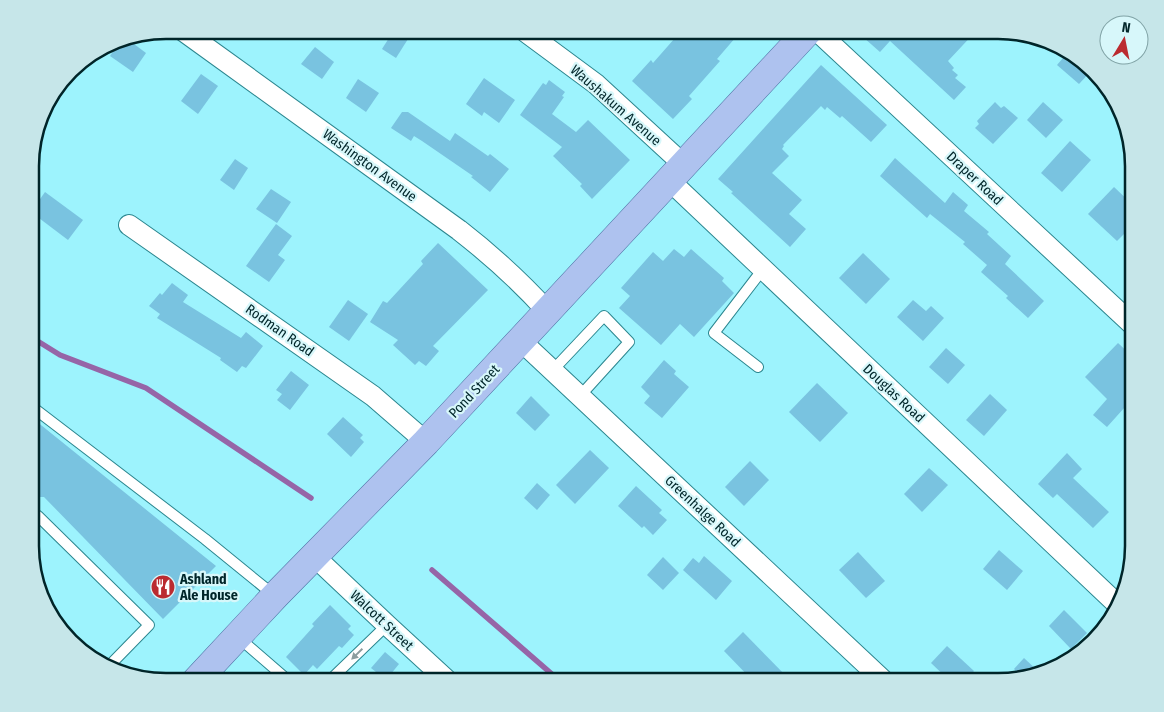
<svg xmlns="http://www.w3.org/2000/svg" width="1164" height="712" font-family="'Fira Sans Condensed',sans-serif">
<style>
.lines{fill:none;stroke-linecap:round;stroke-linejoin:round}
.stream{stroke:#9665a7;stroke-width:5.5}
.building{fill:#79c3e0}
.service-casing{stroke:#2b868f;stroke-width:12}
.minor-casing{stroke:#2b868f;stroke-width:22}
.primary-casing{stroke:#4e71a3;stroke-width:29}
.service{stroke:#fff;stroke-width:10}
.minor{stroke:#fff;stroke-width:20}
.primary{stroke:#aec2ef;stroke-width:28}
.oneway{fill:#8c9d9f}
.labels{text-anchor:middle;stroke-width:4.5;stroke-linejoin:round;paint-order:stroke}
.street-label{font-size:14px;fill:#002529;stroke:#d7f7fa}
.poi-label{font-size:14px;font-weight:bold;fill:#002529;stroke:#d7f7fa;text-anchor:start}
.rim{fill:none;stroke:#002529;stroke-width:2.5}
</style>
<rect width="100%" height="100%" fill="#9df3fd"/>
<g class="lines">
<!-- stream -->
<g class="stream">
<path d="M31 337 60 355 146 388 311 498"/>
<path d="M432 570 561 682"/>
</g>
</g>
<!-- building -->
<g class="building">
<path d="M394 30 408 39 396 58 382 49Z"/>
<path d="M682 30H742L717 59 720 61 689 96 692 99 673 119 632 81 651 60 653 63Z"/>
<path d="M855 30H977L948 61 954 68 952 70 958 75 955 78 966 87 954 100 890 41 880 52Z"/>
<path d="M126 38 146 53 133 72 110 56 121 39Z"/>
<path d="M315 47 334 62 322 79 301 64Z"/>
<path d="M1069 51 1091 71 1079 84 1057 65Z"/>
<path d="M821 65 887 125 871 142 842 116 840 118 827 107 825 110 821 106 783 145 784 146 782 149 789 156 772 173 802 200 789 214 806 229 790 247 731 193 733 192 718 179Z"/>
<path d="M201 74 218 86 198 114 181 101Z"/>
<path d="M484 78 515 100 499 123 484 112 482 116 466 104Z"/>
<path d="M358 79 379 93 366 112 346 98Z"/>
<path d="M549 80 565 92 562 96 564 97 552 114 576 132 588 120 630 160 592 199 580 186 582 184 553 156 562 147 520 115 543 83 546 85Z"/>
<path d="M995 102 1001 108 1004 106 1018 118 993 144 975 128 979 124 977 121Z"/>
<path d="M1043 102 1063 120 1046 138 1027 120Z"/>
<path d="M402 112H408L450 141 455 133 488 156 490 154 509 169 490 192 471 177 473 176 422 141 414 136 411 141 391 128Z"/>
<path d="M1070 141 1091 160 1062 192 1041 173Z"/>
<path d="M895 158 945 203 953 192 968 205 964 211 989 232 987 234 1011 256 1005 264 1044 301 1028 318 1006 298 1008 296 981 272 987 265 963 244 965 242 930 214 927 218 880 176Z"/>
<path d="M235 159 248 168 234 190 220 180Z"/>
<path d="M1114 187 1134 206V224L1117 241 1088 214Z"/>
<path d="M271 189 291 202 277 223 256 209Z"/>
<path d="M45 192 83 220 68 240 31 212Z"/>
<path d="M276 224 292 236 278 255 285 260 269 282 246 266Z"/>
<path d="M438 243 488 290 433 346 439 351 426 366 419 361 415 365 393 345 398 340 370 322 383 301 387 303 423 264 421 261Z"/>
<path d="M674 249 684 257 691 249 724 278 722 281 734 293 694 337 680 324 661 345 619 308 630 296 621 288 653 252 663 261Z"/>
<path d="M863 253 890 279 866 304 839 278Z"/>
<path d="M172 283 188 295 183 302 241 338 246 332 263 346 246 368 242 366 237 372 220 360 221 358 157 318 160 314 149 306 160 293 162 295Z"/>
<path d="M348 300 368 314 349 341 329 327Z"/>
<path d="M913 300 926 311 931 306 944 318 923 341 897 317Z"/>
<path d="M1118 343 1134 358V397L1107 427 1093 415 1107 399 1085 377Z"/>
<path d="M946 348 965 365 948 384 929 367Z"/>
<path d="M664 360 676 371 674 374 689 387 662 418 644 403 650 396 641 387Z"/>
<path d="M291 371 309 385 290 410 277 400 282 394 276 390Z"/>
<path d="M817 383 848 413 820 442 789 412Z"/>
<path d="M990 394 1007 410 984 436 966 420Z"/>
<path d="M531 396 550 415 535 431 516 413Z"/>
<path d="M31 417 216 566 163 619 44 497H31Z"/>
<path d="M343 417 363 435 360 438 364 442 351 457 327 434Z"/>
<path d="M590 450 609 468 575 504 556 485Z"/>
<path d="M1067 453 1082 469 1073 478 1109 512 1093 528 1057 494 1053 498 1038 484Z"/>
<path d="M750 461 769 480 744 506 725 487Z"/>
<path d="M929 468 948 485 922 512 904 494Z"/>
<path d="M537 483 550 495 537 510 524 498Z"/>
<path d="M636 486 662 510 659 513 667 520 653 535 644 526 642 528 618 506Z"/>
<path d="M999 550 1023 571 1007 590 983 569Z"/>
<path d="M858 552 885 581 866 598 839 570Z"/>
<path d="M704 556 732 581 716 600 683 570 693 558 699 563Z"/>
<path d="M663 557 679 573 663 590 647 575Z"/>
<path d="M330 605 351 626 348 629 354 635 342 648 339 646 317 669 313 665 304 675 286 657 314 626 312 624Z"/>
<path d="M1064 610 1087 633 1071 649 1049 626Z"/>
<path d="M743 632 792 682H754L724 651Z"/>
<path d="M947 646 974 671 964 682H951L931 663Z"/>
<path d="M385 652 399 664 386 680 371 668Z"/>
<path d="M1024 658 1039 672 1022 677 1014 669Z"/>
</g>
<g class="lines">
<defs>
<g id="service">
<path d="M758 367 714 333 763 269"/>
<path d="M553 370 604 316 629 342 580 396"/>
<path d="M31 406 205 539 275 596"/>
<path d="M31 521 38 516 149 625 108 667"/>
<path d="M238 637 290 682"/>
<path d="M328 682 387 625"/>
</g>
<g id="minor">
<path d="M182 30 459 230C491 255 520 281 547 311"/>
<path d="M523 30 596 84 684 165"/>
<path d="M816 30 1134 326"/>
<path d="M670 181 1118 605"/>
<path d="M129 225 373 396 426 442"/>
<path d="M521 341 885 682"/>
<path d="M315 557 387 625 449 682"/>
</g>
<path id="primary" d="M195 682 275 596 426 442 809 30"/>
</defs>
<!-- service casing -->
<use href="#service" class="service-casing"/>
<!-- minor casing -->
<use href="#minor" class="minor-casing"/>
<!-- primary casing -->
<use href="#primary" class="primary-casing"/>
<!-- service -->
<use href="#service" class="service"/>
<!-- minor -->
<use href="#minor" class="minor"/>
<!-- primary -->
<use href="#primary" class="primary"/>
</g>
<!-- one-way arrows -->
<defs><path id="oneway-solid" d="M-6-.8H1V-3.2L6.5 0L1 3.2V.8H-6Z" transform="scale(1.25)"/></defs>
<use class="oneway" href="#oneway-solid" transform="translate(357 654) rotate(136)"/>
<!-- icons -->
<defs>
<symbol id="restaurant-disc" viewBox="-11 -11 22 22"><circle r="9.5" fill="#bb2b30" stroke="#d7f7fa"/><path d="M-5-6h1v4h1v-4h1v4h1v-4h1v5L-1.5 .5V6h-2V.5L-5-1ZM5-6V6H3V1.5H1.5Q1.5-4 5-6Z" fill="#fff"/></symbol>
</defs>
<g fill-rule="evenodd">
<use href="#restaurant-disc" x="149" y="573" width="28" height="28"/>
</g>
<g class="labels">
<!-- street labels -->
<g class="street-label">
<text transform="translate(616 105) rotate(41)" y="5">Waushakum Avenue</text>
<text transform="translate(370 165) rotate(36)" y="5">Washington Avenue</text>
<text transform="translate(975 178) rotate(43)" y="5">Draper Road</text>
<text transform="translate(280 330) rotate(35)" y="5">Rodman Road</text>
<text transform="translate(474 391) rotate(-47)" y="5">Pond Street</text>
<text transform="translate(894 393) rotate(43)" y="5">Douglas Road</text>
<text transform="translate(703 511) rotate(43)" y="5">Greenhalge Road</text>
<text transform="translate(382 620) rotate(43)" y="5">Walcott Street</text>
</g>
<!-- poi labels -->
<g class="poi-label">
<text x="180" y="584">Ashland<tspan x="180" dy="16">Ale House</tspan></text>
</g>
</g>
<!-- crop -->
<path d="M0 0H1164V712H0ZM166 39H998A127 127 0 0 1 1125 166V546A127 127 0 0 1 998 673H166A127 127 0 0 1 39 546V166A127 127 0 0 1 166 39Z" fill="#c6e6e9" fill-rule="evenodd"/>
<path class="rim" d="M166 39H998A127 127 0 0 1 1125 166V546A127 127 0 0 1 998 673H166A127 127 0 0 1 39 546V166A127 127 0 0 1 166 39Z"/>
<!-- north arrow -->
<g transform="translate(1124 40) rotate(10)"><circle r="24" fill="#d7f7fa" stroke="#81a3a6"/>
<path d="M0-4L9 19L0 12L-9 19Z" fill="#bb2b30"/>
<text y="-8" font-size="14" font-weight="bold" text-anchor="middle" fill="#002529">N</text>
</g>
</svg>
